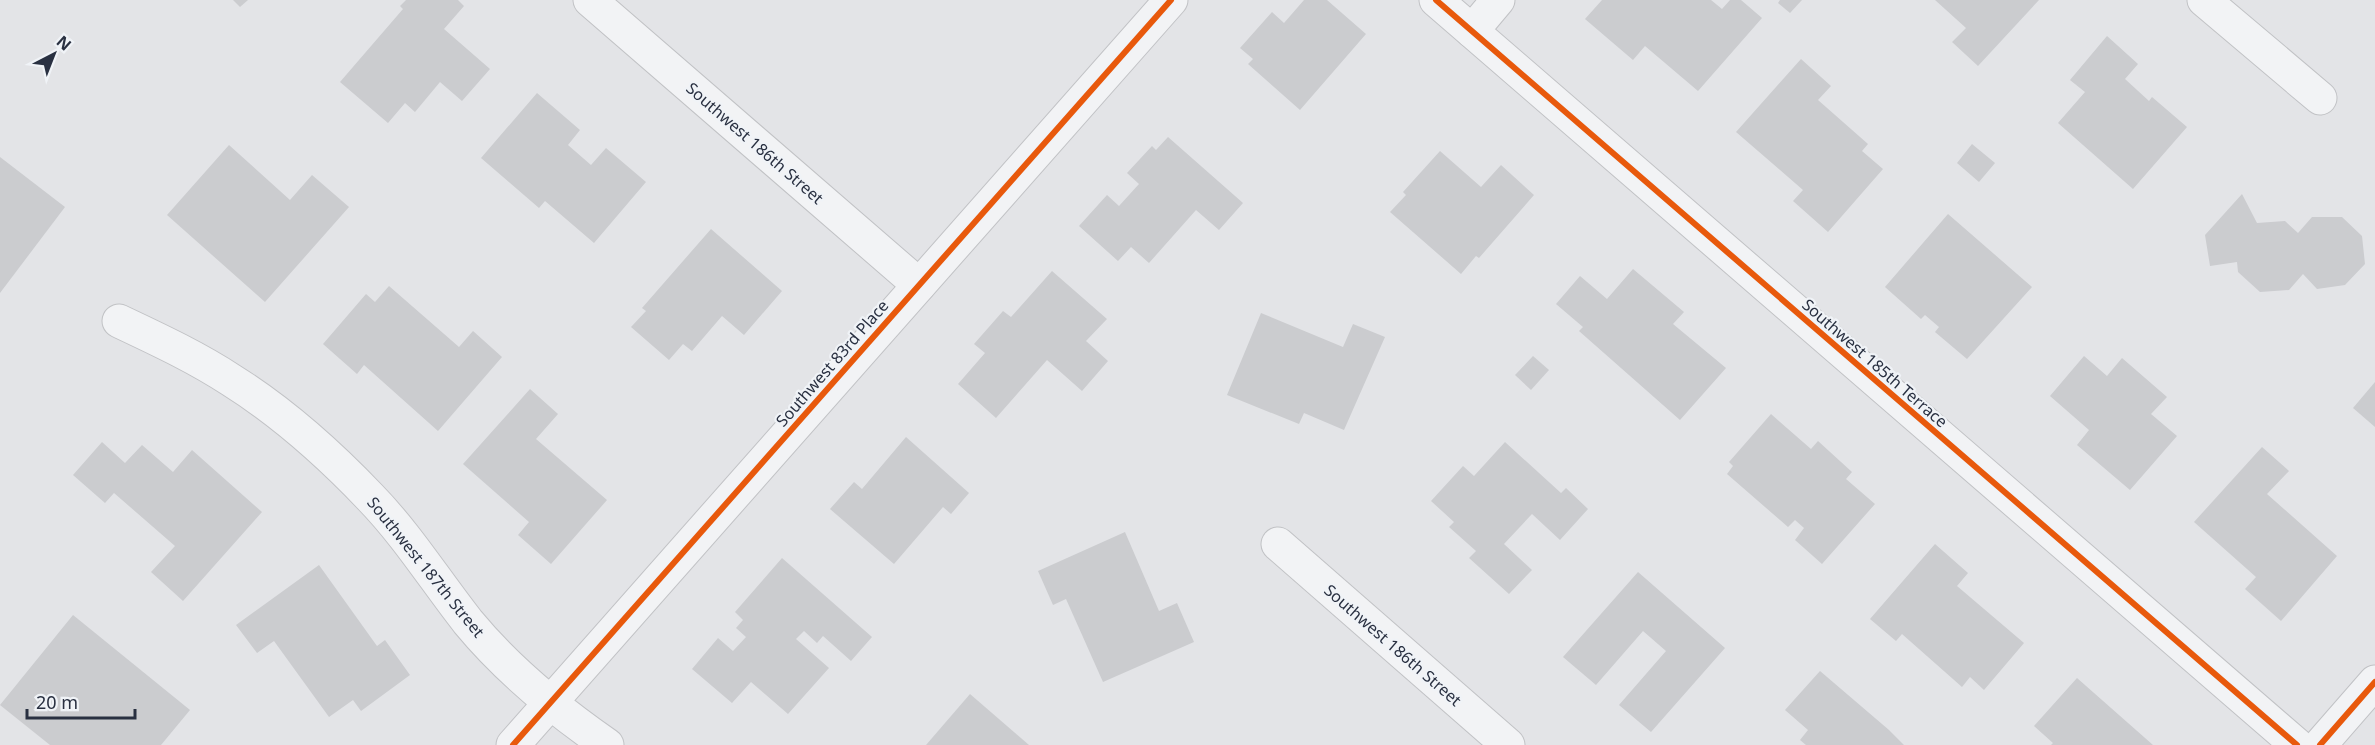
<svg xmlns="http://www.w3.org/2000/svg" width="2375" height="745" font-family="'Noto Sans',sans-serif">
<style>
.building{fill:#cbcccf}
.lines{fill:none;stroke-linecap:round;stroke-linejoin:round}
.minor-casing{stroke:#c1c2c5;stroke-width:35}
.tertiary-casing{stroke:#c1c2c5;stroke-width:35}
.minor{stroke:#f2f3f5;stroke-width:33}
.tertiary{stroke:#f2f3f5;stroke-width:33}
.cycleway-casing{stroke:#f0f3f7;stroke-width:10}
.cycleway{stroke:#e8590c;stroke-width:6}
.labels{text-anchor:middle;stroke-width:4.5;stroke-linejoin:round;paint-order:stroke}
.street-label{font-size:16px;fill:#293041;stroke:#f0f3f7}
</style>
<rect width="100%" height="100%" fill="#e3e4e7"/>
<!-- building -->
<g class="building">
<path d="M233 0H248L240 7Z"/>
<path d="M406 0H458L464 6 444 29 490 69 462 101 440 82 415 112 405 103 388 123 340 82 403 9 400 6Z"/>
<path d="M1304 0H1327L1366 34 1300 110 1248 64 1253 59 1240 48 1272 12 1284 23Z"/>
<path d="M1602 0H1711L1722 9 1730 0H1741L1762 18 1698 91 1645 46 1633 60 1585 19Z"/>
<path d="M1780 0H1802L1790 13 1778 3Z"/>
<path d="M1935 0H2039L1978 66 1952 42 1966 28Z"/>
<path d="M2107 36 2138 64 2125 79 2149 101 2152 97 2187 127 2133 189 2058 123 2085 92 2070 80Z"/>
<path d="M1801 59 1831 86 1818 100 1868 144 1862 151 1883 169 1828 232 1793 201 1803 190 1736 132Z"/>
<path d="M537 93 580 130 568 145 591 165 606 148 646 182 594 243 545 201 539 208 481 158Z"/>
<path d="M1168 137 1243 203 1219 230 1196 210 1149 263 1131 247 1118 261 1079 226 1107 195 1119 206 1139 184 1127 173 1152 146 1156 150Z"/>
<path d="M1972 144 1995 163 1979 182 1957 163Z"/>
<path d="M229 145 290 200 312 175 349 207 265 302 167 215Z"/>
<path d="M1440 151 1481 187 1501 165 1534 195 1479 258 1476 256 1461 274 1390 212 1406 195 1403 192Z"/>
<path d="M0 157 65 207 0 293Z"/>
<path d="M2242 194 2257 223 2285 221 2298 233 2312 217H2342L2362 236 2365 264 2345 285 2317 289 2303 274 2289 290 2260 292 2238 272 2237 262 2210 266 2205 235Z"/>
<path d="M1948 214 2032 287 1967 359 1935 332 1939 327 1925 315 1921 319 1885 287Z"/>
<path d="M711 229 782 291 744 335 722 316 692 351 683 344 669 360 631 327 646 311 642 308Z"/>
<path d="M1633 269 1684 312 1673 324 1726 368 1680 420 1579 331 1583 327 1556 304 1580 276 1607 299Z"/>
<path d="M1052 271 1107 319 1086 341 1108 361 1082 391 1047 360 996 418 958 384 985 353 974 344 1003 311 1011 317Z"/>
<path d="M389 286 459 347 473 331 502 357 438 431 364 365 357 374 323 344 366 294 375 302Z"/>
<path d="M1261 313 1343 347 1353 324 1385 337 1344 430 1304 413 1299 424 1227 395Z"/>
<path d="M1533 356 1549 370 1531 390 1515 375Z"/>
<path d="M2084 356 2107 376 2122 358 2167 397 2151 414 2177 436 2130 490 2077 445 2089 430 2050 396Z"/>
<path d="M2375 382V427L2353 408Z"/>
<path d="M530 389 558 414 536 439 607 500 551 564 518 535 529 522 463 464Z"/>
<path d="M1771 414 1811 449 1818 441 1852 472 1846 479 1875 504 1822 564 1795 540 1804 528 1795 520 1788 527 1727 474 1733 466 1729 462Z"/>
<path d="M906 437 969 493 951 514 943 507 894 564 830 509 854 482 862 489Z"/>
<path d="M102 442 125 463 142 445 173 472 192 450 262 512 183 601 151 572 175 546 114 493 105 503 73 475Z"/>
<path d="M1505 442 1561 493 1566 488 1588 509 1560 540 1532 514 1504 544 1532 570 1509 594 1469 558 1476 551 1449 527 1454 522 1431 501 1463 466 1474 476Z"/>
<path d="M2262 447 2289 471 2267 494 2337 556 2281 621 2245 589 2256 577 2194 522Z"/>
<path d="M1125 532 1159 611 1177 603 1194 642 1103 682 1066 599 1053 605 1038 571Z"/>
<path d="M1935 544 1968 573 1957 586 2024 643 1984 690 1970 677 1962 687 1902 634 1896 641 1870 619Z"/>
<path d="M782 558 872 637 851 661 823 636 817 643 804 631 796 639 829 668 788 714 751 682 732 703 692 669 718 638 733 651 746 637 736 628 743 620 735 612Z"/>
<path d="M319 565 377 646 385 640 410 675 361 711 353 700 329 717 274 641 257 653 236 625Z"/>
<path d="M1638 572 1725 648 1651 732 1619 705 1666 651 1643 631 1596 685 1563 657Z"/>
<path d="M73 615 190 710 161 745H50L0 705Z"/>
<path d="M1820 671 1889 730 1904 745H1806L1800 740 1808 730 1785 710Z"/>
<path d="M2077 678 2153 745H2051L2053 743 2034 726Z"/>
<path d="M970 694 1029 745H926Z"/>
</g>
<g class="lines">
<defs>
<g id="minor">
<path d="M590 0 919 285"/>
<path d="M1436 0 2297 745"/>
<path d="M2204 0 2320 98"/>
<path d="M1472 31 1498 0"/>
<path d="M119 321C157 339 196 357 231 380 282 412 328 453 370 497 407 535 435 580 468 622 506 668 558 711 607 745"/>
<path d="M1278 544 1508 745"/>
<path d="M513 745 1171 0"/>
</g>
<path id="tertiary" d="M2320 745 2375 682"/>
</defs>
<!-- minor casing -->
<use href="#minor" class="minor-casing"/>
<!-- tertiary casing -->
<use href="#tertiary" class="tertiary-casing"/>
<!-- minor -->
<use href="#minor" class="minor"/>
<!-- tertiary -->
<use href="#tertiary" class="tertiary"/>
<defs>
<g id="cycleway">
<path d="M1436 0 2297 745"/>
<path d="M513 745 1171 0"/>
<path d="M2320 745 2375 682"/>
</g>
</defs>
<!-- cycleway casing -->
<use href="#cycleway" class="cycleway-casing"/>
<!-- cycleway -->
<use href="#cycleway" class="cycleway"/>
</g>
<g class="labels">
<!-- street labels -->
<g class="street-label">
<text transform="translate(755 143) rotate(41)" y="6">Southwest 186th Street</text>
<text transform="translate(832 363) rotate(-49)" y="6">Southwest 83rd Place</text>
<text transform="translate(1875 363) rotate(41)" y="6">Southwest 185th Terrace</text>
<text transform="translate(426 567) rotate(51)" y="6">Southwest 187th Street</text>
<text transform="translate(1393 645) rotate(41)" y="6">Southwest 186th Street</text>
</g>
</g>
<!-- north arrow -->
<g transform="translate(54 54) rotate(42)" stroke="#f0f3f7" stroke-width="4.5" paint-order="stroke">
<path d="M0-4.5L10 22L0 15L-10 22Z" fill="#293041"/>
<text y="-9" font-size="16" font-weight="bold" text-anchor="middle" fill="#293041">N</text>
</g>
<!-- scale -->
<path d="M27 709v9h108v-9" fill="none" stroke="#293041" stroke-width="3"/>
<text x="36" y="709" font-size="18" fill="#293041" stroke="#f0f3f7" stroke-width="4.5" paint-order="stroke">20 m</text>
</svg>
